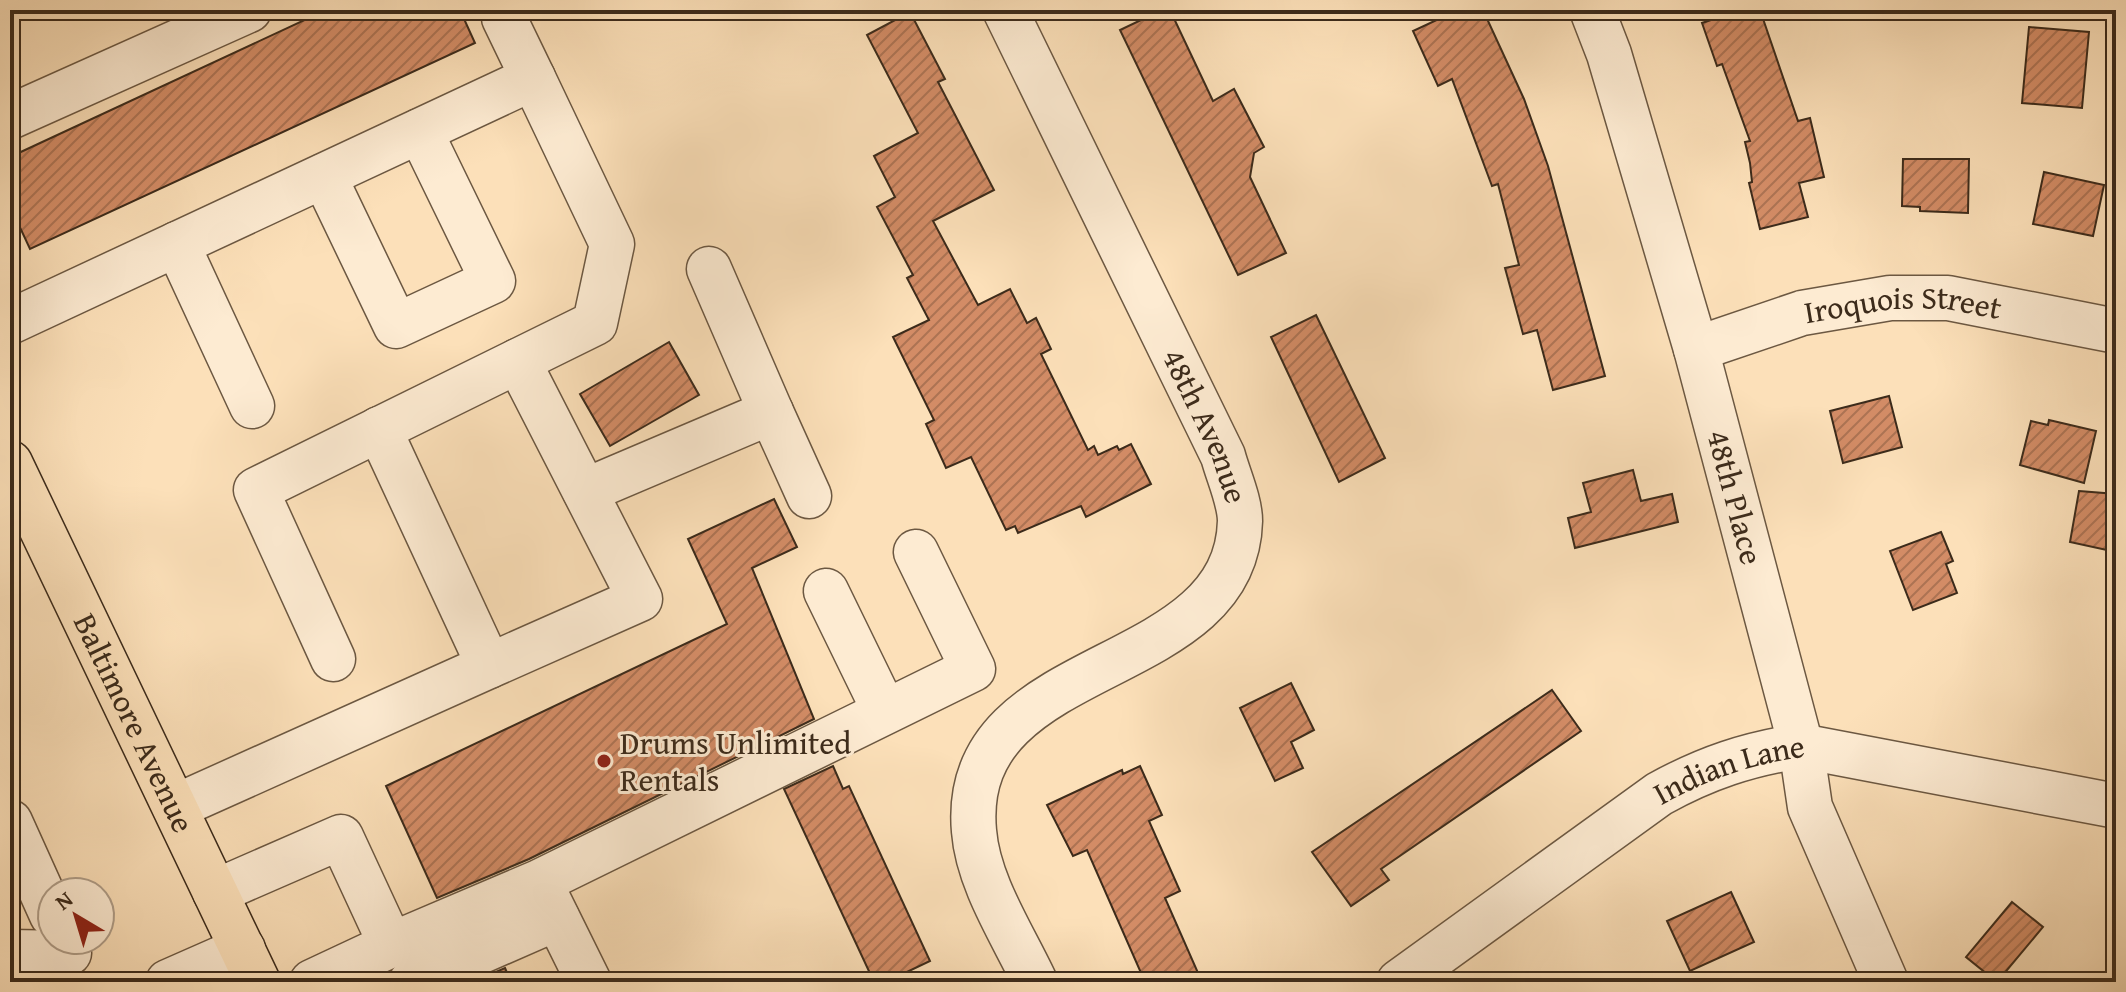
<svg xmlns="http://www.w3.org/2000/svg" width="2126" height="992" font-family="'Gentium Book Plus',serif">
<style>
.building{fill:url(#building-hatch);stroke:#3c2b1b;stroke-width:2}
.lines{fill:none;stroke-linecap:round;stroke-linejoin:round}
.minor-casing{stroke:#6c5842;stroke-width:47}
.major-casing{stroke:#3c2b1b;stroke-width:47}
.minor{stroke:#fdebd2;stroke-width:44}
.major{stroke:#fce0b9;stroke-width:44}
.poi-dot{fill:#8f2418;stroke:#fdebd2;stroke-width:3}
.labels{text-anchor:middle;stroke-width:6;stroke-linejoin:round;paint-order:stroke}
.street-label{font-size:32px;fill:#3c2b1b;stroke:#fdebd2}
.poi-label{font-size:32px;fill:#3c2b1b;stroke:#fdebd2;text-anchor:start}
</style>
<defs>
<pattern id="building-hatch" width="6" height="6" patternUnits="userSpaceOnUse" patternTransform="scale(2)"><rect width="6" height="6" fill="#d38c66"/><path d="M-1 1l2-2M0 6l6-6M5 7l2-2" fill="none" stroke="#ac7353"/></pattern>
</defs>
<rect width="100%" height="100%" fill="#fce0b9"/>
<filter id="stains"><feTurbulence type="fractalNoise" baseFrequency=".0025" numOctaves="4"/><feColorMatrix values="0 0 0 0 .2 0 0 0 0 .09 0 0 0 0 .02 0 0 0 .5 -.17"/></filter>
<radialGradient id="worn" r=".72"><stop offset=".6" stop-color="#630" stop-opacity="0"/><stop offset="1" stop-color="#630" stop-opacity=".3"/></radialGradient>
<!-- building -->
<g class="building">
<path d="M326 10H460L475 43 30 249 10 206V157Z"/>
<path d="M1162 10H1170L1213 101 1234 89 1264 147 1254 153 1250 177 1286 253 1238 275 1120 30Z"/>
<path d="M1458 10H1483L1524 99 1548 166 1605 376 1553 390 1537 330 1523 334 1505 268 1519 265 1498 184 1492 186 1452 79 1438 86 1413 31Z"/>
<path d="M1741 10H1760L1798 121 1810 118 1824 177 1799 183 1808 217 1760 229 1749 183 1752 182 1750 163 1745 142 1750 141 1722 64 1717 66 1702 23Z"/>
<path d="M910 12 945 79 938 82 994 190 933 221 978 305 1010 289 1027 323 1036 318 1051 349 1041 354 1088 450 1094 446 1098 455 1117 446 1119 450 1131 444 1151 484 1086 517 1081 506 1018 533 1015 526 1006 530 971 457 946 468 926 424 934 420 893 337 929 320 907 278 913 275 877 207 895 197 874 156 918 133 867 35Z"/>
<path d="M2029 27 2089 32 2082 108 2022 103Z"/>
<path d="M1903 159H1969L1968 213 1920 211V207L1902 206Z"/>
<path d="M2044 172 2104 185 2093 236 2033 224Z"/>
<path d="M1316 315 1385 458 1339 482 1271 337Z"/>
<path d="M669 342 699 395 610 446 580 394Z"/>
<path d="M1889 396 1902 447 1843 463 1830 411Z"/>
<path d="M2049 420 2096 431 2084 483 2020 465 2031 421 2048 425Z"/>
<path d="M1633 470 1641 501 1672 494 1678 522 1575 548 1568 518 1591 512 1583 483Z"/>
<path d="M2079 491 2116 494V552L2070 542Z"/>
<path d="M774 499 797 547 752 568 814 719 529 859 437 898 386 786 727 624 688 539Z"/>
<path d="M1941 532 1953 561 1946 564 1957 593 1913 610 1890 551Z"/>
<path d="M1291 683 1314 730 1291 742 1303 768 1275 781 1240 708Z"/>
<path d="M1552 690 1581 731 1381 869 1389 880 1351 906 1312 852Z"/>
<path d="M833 766 843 789 849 786 930 961 886 982H874L784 789Z"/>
<path d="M1140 766 1162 815 1149 821 1180 891 1165 898 1202 982H1145L1087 850 1073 856 1047 805 1122 770 1123 774Z"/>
<path d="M1731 892 1754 942 1690 971 1667 921Z"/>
<path d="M2012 902 2043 927 1997 982 1966 957Z"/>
<path d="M505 968 511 982H475V981Z"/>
</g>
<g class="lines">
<defs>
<g id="minor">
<path id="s1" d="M1005 10 1223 456C1228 475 1240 501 1240 521 1236 683 958 651 974 831 978 883 1013 935 1035 982"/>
<path id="s2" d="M1592 10 1609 54 1696 349 1801 746 1810 807 1886 982"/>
<path d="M10 117 249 10"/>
<path d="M324 176 396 326 493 281 420 131"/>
<path d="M177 244 252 406"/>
<path d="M10 322 533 78 504 18"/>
<path id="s3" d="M1696 349 1802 313 1890 298H1948L2116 331"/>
<path d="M771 412 809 496"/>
<path d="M585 491 771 412 709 269"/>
<path d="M826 591 884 710"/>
<path d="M333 659 256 490 595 323 612 244 533 78"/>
<path d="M489 666 640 599 518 361"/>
<path d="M175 807 489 666 379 429"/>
<path d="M10 822 52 915"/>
<path d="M544 891 589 982"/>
<path d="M215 892 341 837 391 945 312 982"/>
<path d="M391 945 539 882 973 669 916 552"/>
<path d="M10 952 69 953"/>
<path d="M168 982 243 949"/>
<path d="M411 982 557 918"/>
<path id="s4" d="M1399 982 1659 794C1706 768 1748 754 1801 746L2116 806"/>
</g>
<g id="major">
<path id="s5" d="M10 463 258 982"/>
</g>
</defs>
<!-- minor casing -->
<use href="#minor" class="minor-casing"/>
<!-- major casing -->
<use href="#major" class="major-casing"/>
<!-- minor -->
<use href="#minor" class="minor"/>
<!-- major -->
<use href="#major" class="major"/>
</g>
<!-- markers -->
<circle class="poi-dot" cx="604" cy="761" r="8"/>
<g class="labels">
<!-- street labels -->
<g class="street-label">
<text dy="11" stroke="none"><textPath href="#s3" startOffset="214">Iroquois Street</textPath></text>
<text dy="11" stroke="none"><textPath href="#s1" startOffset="462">48th Avenue</textPath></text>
<text dy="11" stroke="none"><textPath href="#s2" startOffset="508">48th Place</textPath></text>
<text dy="11" stroke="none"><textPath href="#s5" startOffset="288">Baltimore Avenue</textPath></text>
<text dy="11" stroke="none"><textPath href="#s4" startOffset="396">Indian Lane</textPath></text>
</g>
<!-- poi labels -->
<g class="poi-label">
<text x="620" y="754">Drums Unlimited<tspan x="620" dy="37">Rentals</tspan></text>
</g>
</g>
<!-- margin -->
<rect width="2126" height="992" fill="none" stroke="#fce0b9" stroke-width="40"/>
<rect x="12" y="12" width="2102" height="968" fill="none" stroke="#3c2b1b" stroke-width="4"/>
<rect x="20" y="20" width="2086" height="952" fill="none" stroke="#3c2b1b" stroke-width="2"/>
<!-- north arrow -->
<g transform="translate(76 916) rotate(322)"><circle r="38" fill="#fdebd2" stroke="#b09e89" stroke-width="2"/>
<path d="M0-6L14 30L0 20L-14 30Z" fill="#8f2418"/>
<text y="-12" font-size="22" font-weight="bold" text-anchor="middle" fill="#3c2b1b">N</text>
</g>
<rect width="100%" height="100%" filter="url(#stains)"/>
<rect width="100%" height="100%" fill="url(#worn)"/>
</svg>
